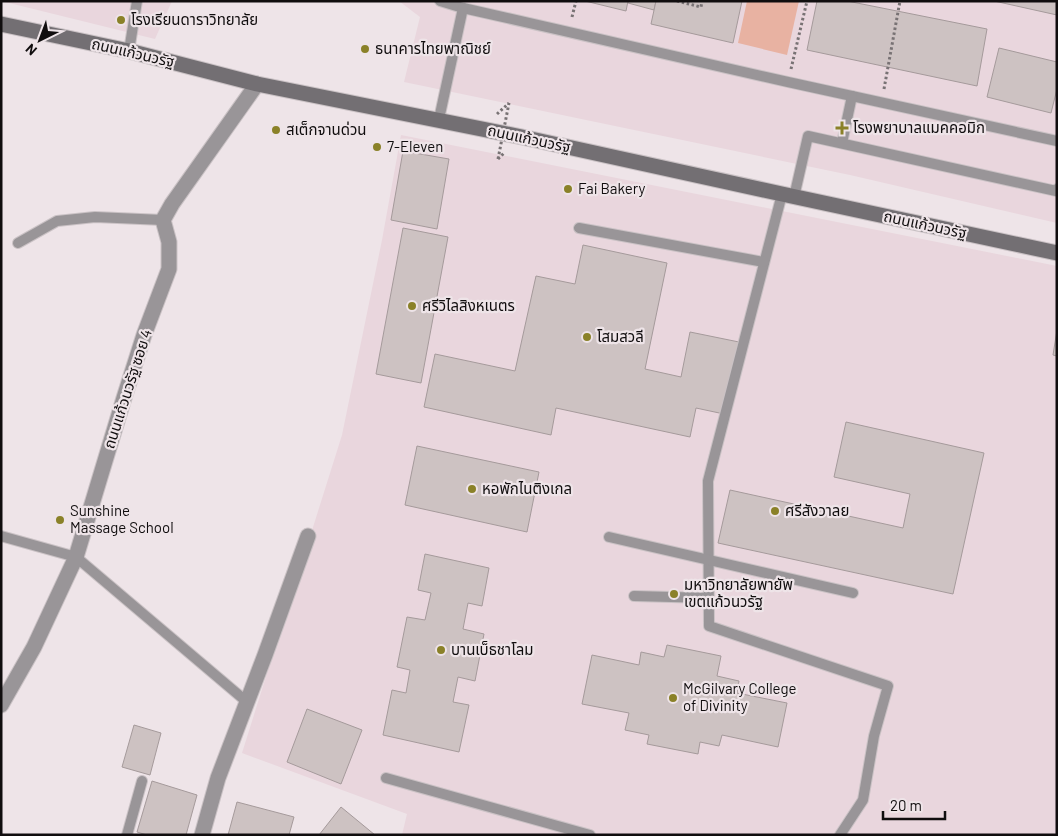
<svg xmlns="http://www.w3.org/2000/svg" width="1058" height="836" font-family="Barlow,'Noto Sans Thai',sans-serif">
<style>
.built{fill:#e9d6dd}
.green{fill:#e8b2a2}
.building{fill:#cdc2c2;stroke:#a59a9b}
.lines{fill:none;stroke-linecap:round;stroke-linejoin:round}
.lane-casing{stroke:#cac2c5;stroke-width:12}
.street-casing{stroke:#cac2c5;stroke-width:17}
.secondary-casing{stroke:#cac2c5;stroke-width:17}
.path{stroke:#787274;stroke-width:3;stroke-dasharray:2.5 2.5;stroke-linecap:butt}
.lane{stroke:#999598;stroke-width:10}
.street{stroke:#999598;stroke-width:15}
.secondary{stroke:#736f73;stroke-width:15}
.path-bridge{stroke:#787274;stroke-width:3;stroke-dasharray:2.5 2.5;stroke-linecap:butt}
.poi-dot{fill:#8a8128;stroke:#eee4e8;stroke-width:2}
.labels{text-anchor:middle;stroke-width:4.5;stroke-linejoin:round;paint-order:stroke}
.poi-label{font-size:15px;fill:#100d0e;stroke:#eee4e8;text-anchor:start}
.street-label{font-size:15px;fill:#100d0e;stroke:#eee4e8}
</style>
<rect width="100%" height="100%" fill="#eee4e8"/>
<!-- built -->
<g class="built">
<path d="M1 1H172L155 39Z"/>
<path d="M399 1H1057V223L850 175 404 82 420 17Z"/>
<path d="M401 135 1057 266V835H402L407 814 242 753 342 435 382 240Z"/>
</g>
<!-- green -->
<path class="green" d="M747 1H799L787 55 738 43Z"/>
<!-- building -->
<g class="building">
<path d="M585 1H628L626 11Z"/>
<path d="M628 1H656L654 10 628 3Z"/>
<path d="M656 1H742L733 43 651 24Z"/>
<path d="M817 1H847L987 29 977 86 807 50Z"/>
<path d="M994 1H1057V15Z"/>
<path d="M999 48 1057 62V89L1051 113 987 97Z"/>
<path d="M403 151 449 159 437 229 391 220Z"/>
<path d="M403 228 448 237 421 383 376 374Z"/>
<path d="M583 245 667 263 645 369 681 377 690 332 739 342 724 414 696 408 690 437 556 408 551 435 424 407 435 354 515 371 536 276 575 284Z"/>
<path d="M1057 330V356L1053 355Z"/>
<path d="M846 422 984 453 953 594 718 543 730 490 903 528 910 494 834 477Z"/>
<path d="M417 446 539 472 527 532 405 505Z"/>
<path d="M425 554 489 568 482 606 468 603 463 629 484 634 475 681 458 677 453 702 469 705 459 752 383 735 392 690 406 693 410 670 397 667 407 617 425 620 431 593 418 590Z"/>
<path d="M667 645 721 656 717 676 739 681 737 693 787 703 778 747 722 735 719 746 700 742 698 754 647 744 649 735 625 730 629 713 582 704 592 655 639 665 641 652 664 657Z"/>
<path d="M307 709 362 730 341 784 287 762Z"/>
<path d="M134 725 161 733 150 775 122 767Z"/>
<path d="M152 781 197 795 186 835H147L137 832Z"/>
<path d="M237 802 294 817 289 835H228Z"/>
<path d="M341 807 375 835H319Z"/>
</g>
<g class="lines">
<defs>
<g id="lane">
<path d="M440 1 463 8 788 82 1057 141"/>
<path d="M129 51 137 1"/>
<path d="M439 119 463 8"/>
<path d="M842 143 852 96"/>
<path d="M782 194 708 481 709 626 888 686 874 736 863 800 840 835"/>
<path d="M794 197 808 136 1056 191 1057 189"/>
<path d="M579 228 764 262"/>
<path d="M18 243 57 221 95 217 163 220"/>
<path d="M1 536 76 557 247 702"/>
<path d="M609 537 853 593"/>
<path d="M634 596 709 598"/>
<path d="M386 778 590 835"/>
<path d="M127 835 142 781"/>
</g>
<g id="street">
<path d="M1 705 34 647 76 557 124 398 144 335 169 269V242L163 220 172 204 257 84"/>
<path d="M202 835 218 778 265 655 308 536"/>
</g>
<path id="secondary" d="M1 24 129 51 257 84 522 137 782 194 1057 253"/>
</defs>
<!-- lane casing -->
<use href="#lane" class="lane-casing"/>
<!-- street casing -->
<use href="#street" class="street-casing"/>
<!-- secondary casing -->
<use href="#secondary" class="secondary-casing"/>
<!-- path -->
<g class="path">
<path d="M677 1 701 7 702 1"/>
<path d="M572 17 576 1"/>
<path d="M791 69 807 1"/>
<path d="M884 89 900 1"/>
<path d="M497 114 509 103"/>
<path d="M498 159 505 152"/>
</g>
<!-- lane -->
<use href="#lane" class="lane"/>
<!-- street -->
<use href="#street" class="street"/>
<!-- secondary -->
<use href="#secondary" class="secondary"/>
<!-- path-bridge -->
<path class="path-bridge" d="M498 159 509 103"/>
</g>
<!-- markers -->
<g class="poi-dot">
<circle cx="121" cy="20" r="5"/>
<circle cx="365" cy="49" r="5"/>
<path d="M839.5 120.5h5v5h5v5h-5v5h-5v-5h-5v-5h5z"/>
<circle cx="276" cy="130" r="5"/>
<circle cx="377" cy="147" r="5"/>
<circle cx="568" cy="189" r="5"/>
<circle cx="412" cy="306" r="5"/>
<circle cx="587" cy="337" r="5"/>
<circle cx="472" cy="489" r="5"/>
<circle cx="775" cy="511" r="5"/>
<circle cx="60" cy="520" r="5"/>
<circle cx="674" cy="594" r="5"/>
<circle cx="441" cy="650" r="5"/>
<circle cx="673" cy="698" r="5"/>
</g>
<g class="labels">
<!-- poi labels -->
<g class="poi-label">
<text x="131" y="25">โรงเรียนดาราวิทยาลัย</text>
<text x="375" y="54">ธนาคารไทยพาณิชย์</text>
<text x="853" y="133">โรงพยาบาลแมคคอมิก</text>
<text x="286" y="135">สเต็กจานด่วน</text>
<text x="387" y="152">7-Eleven</text>
<text x="578" y="194">Fai Bakery</text>
<text x="422" y="311">ศรีวิไลสิงหเนตร</text>
<text x="597" y="342">โสมสวลี</text>
<text x="482" y="494">หอพักไนติงเกล</text>
<text x="70" y="516">Sunshine<tspan x="70" dy="17">Massage School</tspan></text>
<text x="785" y="516">ศรีสังวาลย</text>
<text x="684" y="590">มหาวิทยาลัยพายัพ<tspan x="684" dy="17">เขตแก้วนวรัฐ</tspan></text>
<text x="451" y="655">บานเบ็ธชาโลม</text>
<text x="683" y="694">McGilvary College<tspan x="683" dy="17">of Divinity</tspan></text>
</g>
<!-- street labels -->
<g class="street-label">
<text transform="translate(133 53) rotate(13)" y="5">ถนนแก้วนวรัฐ</text>
<text transform="translate(529 139) rotate(12)" y="5">ถนนแก้วนวรัฐ</text>
<text transform="translate(925 225) rotate(12)" y="5">ถนนแก้วนวรัฐ</text>
<text transform="translate(128 389) rotate(-72)" y="5">ถนนแก้วนวรัฐ ซอย 4</text>
</g>
</g>
<!-- border -->
<rect width="1058" height="836" fill="none" stroke="#100d0e" stroke-width="5"/>
<!-- north arrow -->
<g transform="translate(40 40) rotate(222)" stroke="#eee4e8" stroke-width="4" paint-order="stroke">
<path d="M0-4L9 19L0 12L-9 19Z" fill="#100d0e"/>
<text y="-8" font-size="14" font-weight="bold" text-anchor="middle" fill="#100d0e">N</text>
</g>
<!-- scale -->
<path d="M883 811v8h62v-8" fill="none" stroke="#100d0e" stroke-width="2.5"/>
<text x="890" y="811" font-size="15" fill="#100d0e" stroke="#eee4e8" stroke-width="4" paint-order="stroke">20 m</text>
</svg>
